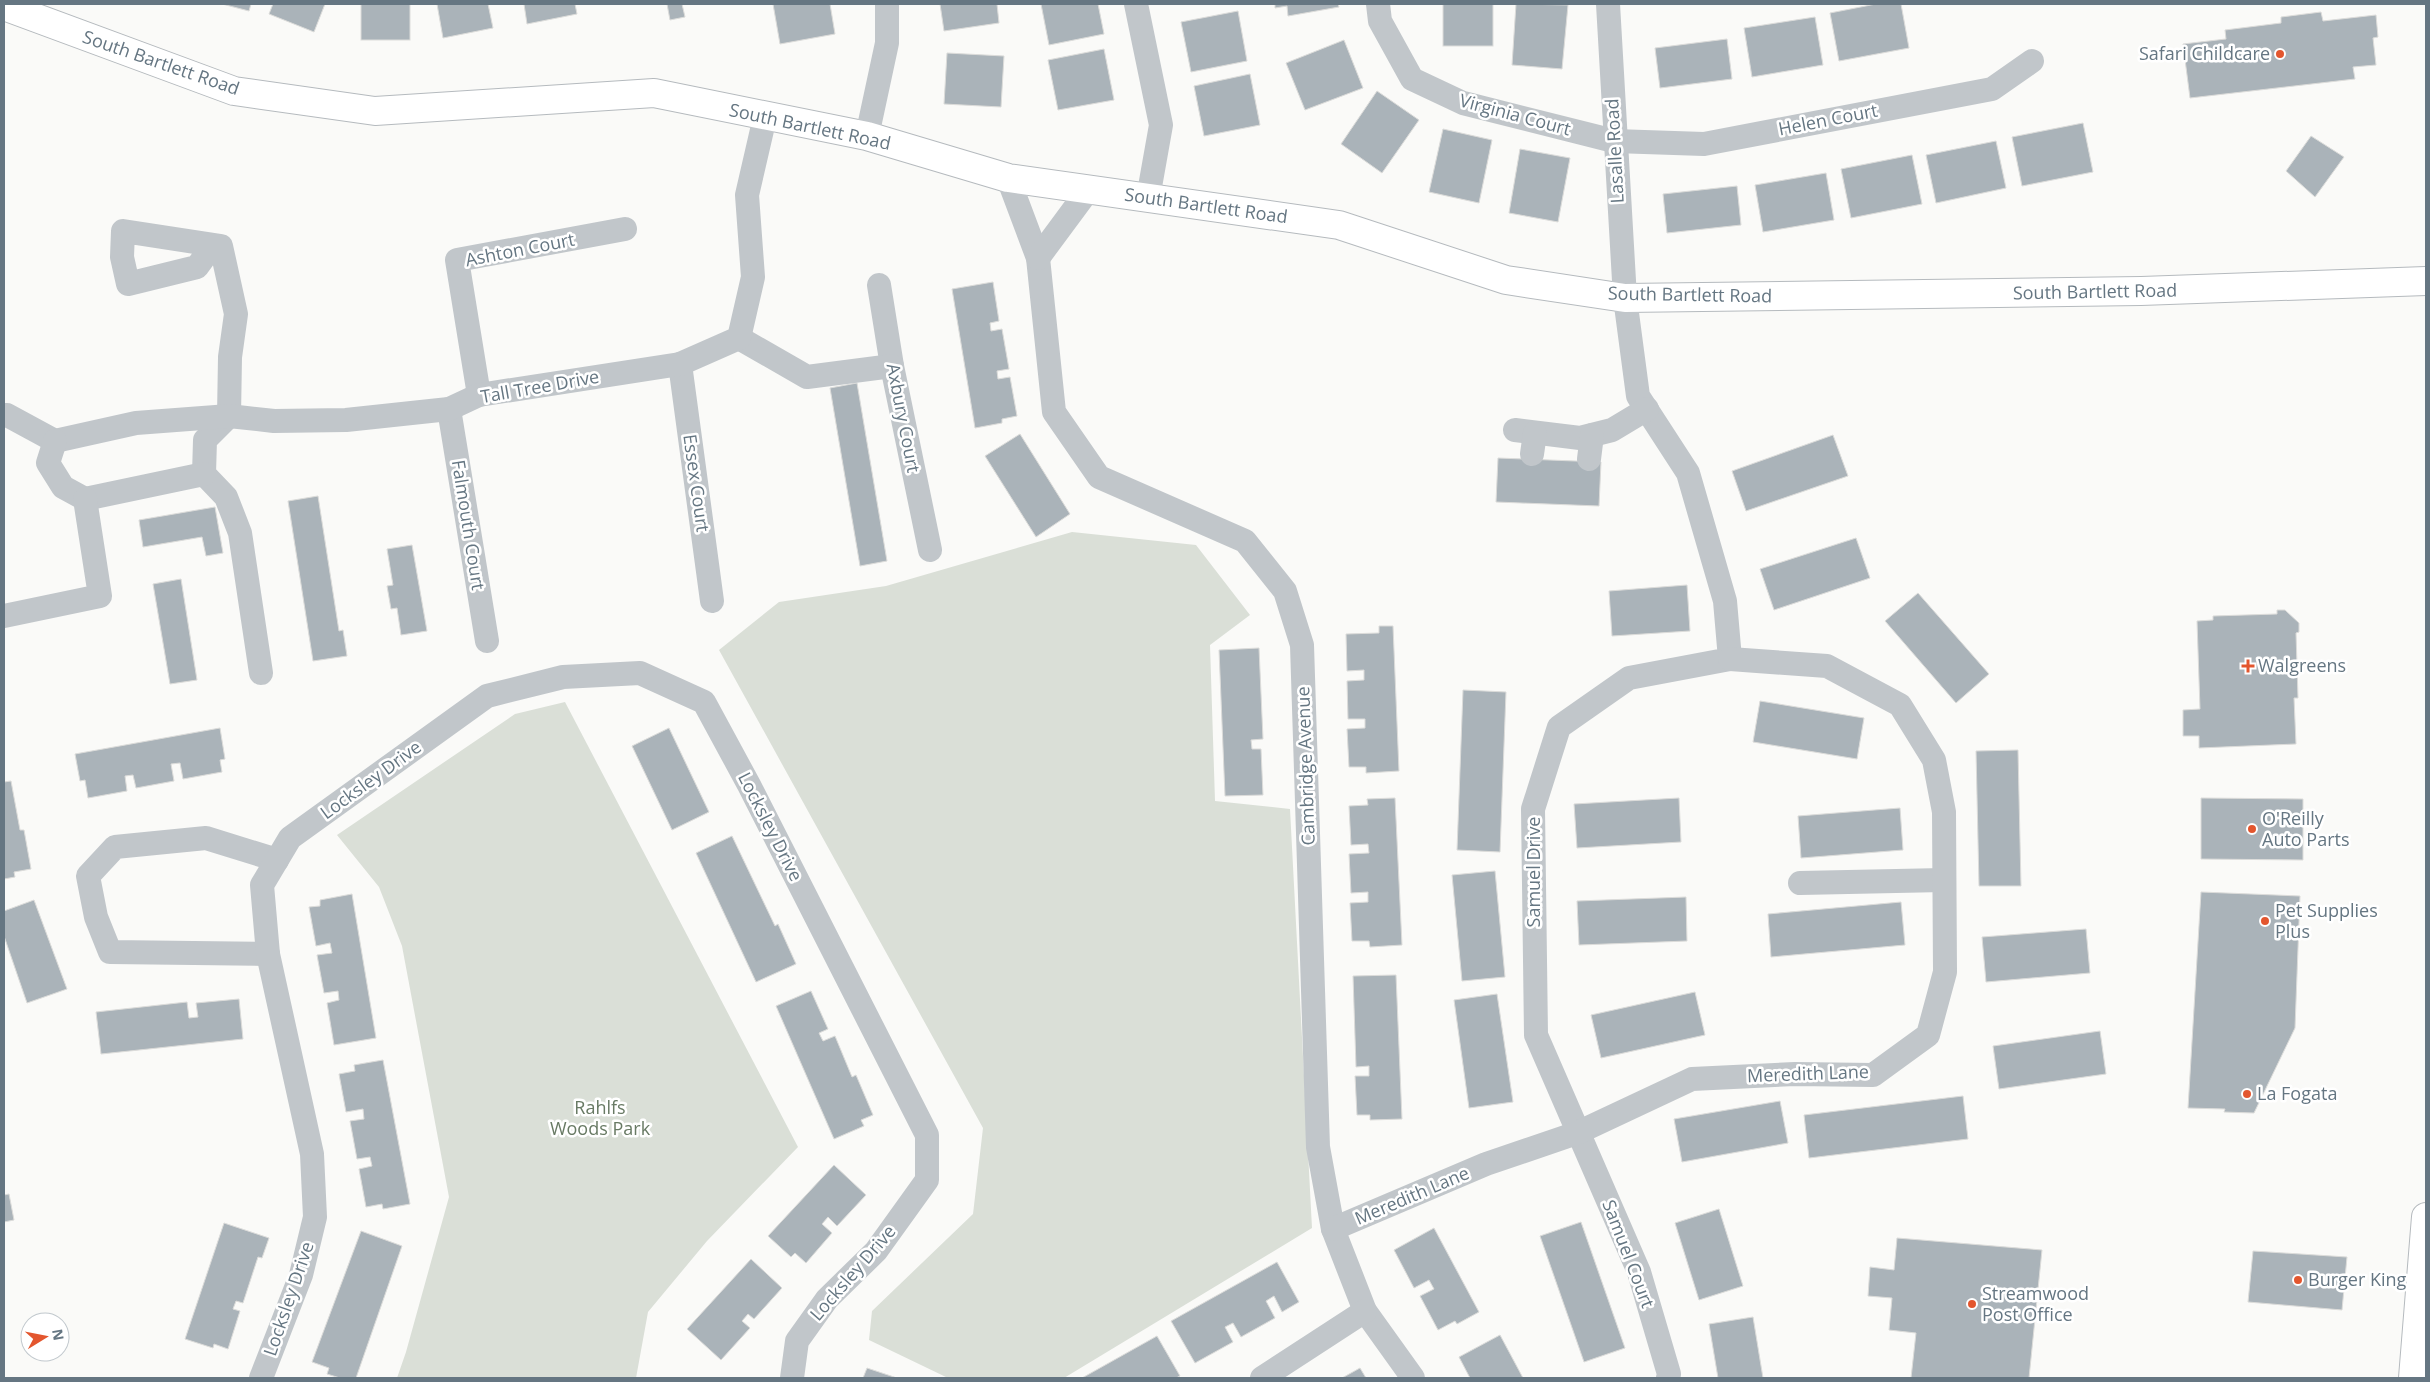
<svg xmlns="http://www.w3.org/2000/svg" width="2430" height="1382" font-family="'Open Sans',sans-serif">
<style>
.green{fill:#dadfd7}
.building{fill:#aab3b9;stroke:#dcdcda}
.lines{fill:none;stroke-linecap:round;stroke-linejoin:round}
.major-casing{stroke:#b5babe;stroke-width:30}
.minor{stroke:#c1c6ca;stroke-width:24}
.major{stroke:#fff;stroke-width:28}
.poi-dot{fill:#e3562e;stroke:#fff;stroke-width:2}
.labels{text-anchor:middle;stroke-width:5;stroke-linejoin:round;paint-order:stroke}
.poi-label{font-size:18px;fill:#657682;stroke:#fff;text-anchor:start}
.street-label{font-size:18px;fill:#657682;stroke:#fff}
.park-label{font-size:18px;fill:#687a64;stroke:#fff}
</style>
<rect width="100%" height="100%" fill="#fafaf8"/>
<!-- green -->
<g class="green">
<path d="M1072 532 1196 545 1250 615 1210 645 1215 801 1290 809 1312 1228 1064 1378H948L869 1340 872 1311 973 1214 983 1128 719 650 779 602 886 586Z"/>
<path d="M565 702 798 1147 707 1241 648 1312 636 1378H397L406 1352 449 1197 402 946 379 887 337 835 515 714Z"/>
</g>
<!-- building -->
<g class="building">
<path d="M222 4H251L249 11Z"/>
<path d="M273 4H325L314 32 269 14Z"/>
<rect x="361" y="4" width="49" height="36"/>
<path d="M437 4H488L493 28 443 38Z"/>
<path d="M524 4H575L577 14 527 24Z"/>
<path d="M667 4H682L685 17 670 20Z"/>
<path d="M773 4H830L835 34 780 44Z"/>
<path d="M940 4H997L999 23 944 31Z"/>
<path d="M1041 4H1098L1104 34 1049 45Z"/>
<path d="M1275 4H1338L1339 7 1288 16 1287 6 1275 8Z"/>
<rect x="1443" y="4" width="50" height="42"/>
<path d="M1516 4 1568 5 1562 69 1512 65Z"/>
<path d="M1876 4H1901L1909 48 1839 61 1830 13Z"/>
<path d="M1238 11 1247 61 1191 72 1181 22Z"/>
<path d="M2321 12 2323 21 2376 15 2378 37 2373 38 2376 65 2353 67 2355 79 2190 98 2183 44 2226 39 2225 30 2281 23V17Z"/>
<path d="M1815 17 1823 65 1752 77 1744 28Z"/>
<path d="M1727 39 1732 79 1660 88 1655 48Z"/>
<path d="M1344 40 1363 88 1305 110 1286 63Z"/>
<path d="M1104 49 1114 100 1058 110 1048 60Z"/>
<path d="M947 53 1004 56 1001 107 944 104Z"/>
<path d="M1250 74 1260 125 1204 136 1194 86Z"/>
<path d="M1377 91 1419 120 1382 173 1341 144Z"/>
<path d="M2083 123 2093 172 2022 186 2012 137Z"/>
<path d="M1443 129 1492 140 1479 203 1429 192Z"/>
<path d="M2311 136 2344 157 2315 197 2286 171Z"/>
<path d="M1996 141 2006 188 1936 203 1926 155Z"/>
<path d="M1520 149 1570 158 1558 222 1509 213Z"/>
<path d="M1912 155 1922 204 1851 218 1841 169Z"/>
<path d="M1826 173 1834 220 1763 232 1755 185Z"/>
<path d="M1737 186 1741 225 1667 233 1663 194Z"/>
<path d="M993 282 999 321 990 323 991 331 1002 329 1009 369 997 371 998 379 1010 377 1017 416 1002 419V423L975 428 952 289Z"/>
<path d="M857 383 887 561 860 566 830 388Z"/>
<path d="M1020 434 1070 514 1036 537 985 456Z"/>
<path d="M1833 435 1848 476 1746 511 1732 471Z"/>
<path d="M1498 458 1601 462 1599 506 1496 502Z"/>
<path d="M318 496 339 631 343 630 347 656 313 661 288 501Z"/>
<path d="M215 507 223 553 206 556 202 537 143 547 139 520Z"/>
<path d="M1856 538 1870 578 1774 610 1760 569Z"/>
<path d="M412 545 427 631 401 635 397 608 391 609 387 586 393 585 387 549Z"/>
<path d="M181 579 197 680 170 684 153 584Z"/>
<path d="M1687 585 1690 631 1612 636 1609 591Z"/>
<path d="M1918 593 1989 674 1956 703 1885 621Z"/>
<path d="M2277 610H2285L2299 623V632L2296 633 2298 698H2294L2296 744 2199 748V736H2183V710L2200 709 2197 621 2213 620V616L2277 614Z"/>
<path d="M1379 626H1393L1399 771 1366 773V767H1349L1347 729 1365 728V719H1348L1347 681 1364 680V670L1347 671 1346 634 1379 633Z"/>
<path d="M1259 648 1263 739 1251 740 1252 749H1261L1263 795 1225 796 1219 650Z"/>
<path d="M1463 690 1506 692 1500 852 1457 850Z"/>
<path d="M1760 701 1864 718 1857 759 1753 742Z"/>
<path d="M220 728 225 759 220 760 222 772 183 779 180 763 171 764 174 781 136 788 133 775 125 776 127 791 88 798 85 780 80 781 75 754Z"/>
<path d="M669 728 709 812 672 830 632 746Z"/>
<path d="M2018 750 2021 886H1979L1976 751Z"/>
<path d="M11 781 20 830H24L31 869 14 872 15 877 4 879V782Z"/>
<path d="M1395 798 1402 945 1370 947 1369 941H1352L1350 903 1368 902V892L1351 893 1349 854 1369 853 1368 844 1351 845 1349 806 1368 805 1367 799Z"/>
<path d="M1679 798 1681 842 1577 848 1574 804Z"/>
<path d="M2201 798 2303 799V860L2201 859Z"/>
<path d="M1900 808 1903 850 1801 858 1798 816Z"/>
<path d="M732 836 775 926 778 924 796 964 756 982 696 853Z"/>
<path d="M1495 871 1505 977 1462 981 1452 875Z"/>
<path d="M2201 892 2300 896 2295 1028 2254 1113 2224 1112 2225 1109 2188 1108Z"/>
<path d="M352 894 376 1038 334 1045 327 1003 339 1000 338 991 324 993 317 955 332 953 330 943 316 946 309 907 320 906V900Z"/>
<path d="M1686 897 1687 941 1579 945 1577 901Z"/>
<path d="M34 900 67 989 27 1003 4 936V911Z"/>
<path d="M1901 902 1905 945 1771 957 1768 914Z"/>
<path d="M2086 929 2090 973 1986 982 1982 937Z"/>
<path d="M1396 975 1402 1119 1370 1120V1115H1357L1355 1076H1369V1066L1356 1067 1353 976Z"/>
<path d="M811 991 828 1029 819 1033 823 1041 835 1036 852 1077 856 1075 873 1115 861 1120 864 1126 834 1139 776 1006Z"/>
<path d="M1695 992 1705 1035 1601 1058 1591 1015Z"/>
<path d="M1497 994 1513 1102 1469 1108 1454 1000Z"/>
<path d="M239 999 243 1039 101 1054 96 1012 187 1002 189 1018 198 1017 196 1003Z"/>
<path d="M2100 1031 2106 1074 1999 1089 1993 1046Z"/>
<path d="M383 1060 410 1204 383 1209 382 1204 366 1207 359 1169 372 1166 370 1157 357 1159 350 1121 364 1119 363 1109 346 1112 339 1074 355 1071 354 1065Z"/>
<path d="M1963 1096 1968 1139 1809 1158 1804 1115Z"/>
<path d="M1780 1101 1788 1143 1682 1162 1674 1119Z"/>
<path d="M834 1165 866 1195 837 1226 828 1217 822 1224 832 1233 806 1263 795 1253 791 1257 768 1236Z"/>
<path d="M9 1194 14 1220 4 1222V1195Z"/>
<path d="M1719 1209 1743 1286 1699 1300 1675 1223Z"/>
<path d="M1581 1222 1625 1348 1584 1362 1540 1236Z"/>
<path d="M224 1223 269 1238 262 1258 258 1257 243 1303 236 1301 233 1309 240 1311 228 1349 214 1344 213 1348 185 1339Z"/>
<path d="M1434 1228 1479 1312 1457 1324 1455 1321 1438 1330 1420 1296 1434 1289 1429 1280 1414 1288 1394 1250Z"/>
<path d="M361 1231 402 1246 356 1378H340L327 1374 329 1368 312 1362Z"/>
<path d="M1897 1238 2042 1250 2029 1378H1911L1916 1333 1889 1330 1892 1298 1868 1296 1870 1267 1894 1270Z"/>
<path d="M2253 1251 2347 1257 2342 1310 2248 1302Z"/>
<path d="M751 1259 782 1288 754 1319 748 1314 742 1321 750 1328 721 1360 687 1329Z"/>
<path d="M1277 1262 1299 1302 1282 1312 1274 1296 1266 1301 1275 1318 1241 1337 1233 1323 1225 1327 1233 1342 1195 1363 1171 1321Z"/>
<path d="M1753 1317 1763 1378H1718L1709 1324Z"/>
<path d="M1500 1335 1523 1378H1470L1459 1357Z"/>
<path d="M1157 1336 1180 1376 1176 1378H1082Z"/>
<path d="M867 1368 897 1378H863Z"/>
<path d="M1360 1368 1366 1378H1342Z"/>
</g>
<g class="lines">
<defs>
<g id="major">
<path d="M4 6 234 91 375 111 654 93 867 136 1008 178 1339 225 1506 280 1625 298 2141 291 2426 281"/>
<path d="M2413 1378 2426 1217"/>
</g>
</defs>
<!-- major casing -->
<use href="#major" class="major-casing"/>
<!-- minor -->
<g class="minor">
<path d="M1136 4 1161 125 1148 198"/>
<path d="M1378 4 1380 21 1412 79 1463 103 1614 141 1704 144 1992 89 2032 61"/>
<path d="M1608 4 1625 298 1638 396 1688 473 1725 601 1730 659 1629 678 1559 727 1533 809 1536 1035 1639 1272 1669 1374 1668 1378"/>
<path d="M867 136 887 43V4"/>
<path d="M1008 178 1038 258 1054 412 1099 477 1245 541 1285 591 1302 645 1318 1147 1333 1229 1365 1311 1413 1378"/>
<path d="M213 245 197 267 128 284 122 257 123 231 221 246 236 314 230 357 229 416"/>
<path d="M1038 258 1089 189"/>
<path d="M879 285 892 366 930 550"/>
<path d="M739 338 807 377 892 366"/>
<path d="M680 364 712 601"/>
<path d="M479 395 457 260 625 229"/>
<path d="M449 409 487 641"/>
<path d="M4 415H7L55 441"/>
<path d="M229 416 205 440 204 474 226 497 240 533 261 673"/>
<path d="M1515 430 1580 438 1612 430 1647 409"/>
<path d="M55 441 136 423 229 416 274 421 346 420 449 409 479 395 680 364 739 338 753 277 747 195 765 117"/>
<path d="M55 441 48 463 63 487 85 499"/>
<path d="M1532 454 1535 433"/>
<path d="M1589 459 1592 435"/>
<path d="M85 499 204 474"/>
<path d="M4 616 100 596 85 499"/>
<path d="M1800 883 1944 880"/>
<path d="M268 954 110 952 96 917 88 876 115 847 206 838 277 860"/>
<path d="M1333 1229 1486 1164 1577 1133 1692 1079 1795 1074 1873 1075 1928 1035 1945 972 1944 812 1934 760 1900 705 1827 666 1730 659"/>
<path d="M261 1378 301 1275 315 1217 312 1154 268 954 262 885 290 838 487 696 563 677 640 673 704 702 749 785 927 1135V1180L876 1251 827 1299 797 1341 792 1378"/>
<path d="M1262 1378 1365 1311"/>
</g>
<!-- major -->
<use href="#major" class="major"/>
</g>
<!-- markers -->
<g class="poi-dot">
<circle cx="2280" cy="54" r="5"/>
<path d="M2245.5 658.5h5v5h5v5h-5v5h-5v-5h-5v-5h5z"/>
<circle cx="2252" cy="829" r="5"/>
<circle cx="2265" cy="921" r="5"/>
<circle cx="2247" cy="1094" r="5"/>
<circle cx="2298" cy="1280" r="5"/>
<circle cx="1972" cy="1304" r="5"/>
</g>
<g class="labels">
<!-- poi labels -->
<g class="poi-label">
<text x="2270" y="60" text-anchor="end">Safari Childcare</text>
<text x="2258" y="672">Walgreens</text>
<text x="2262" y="825">O'Reilly<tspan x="2262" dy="21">Auto Parts</tspan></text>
<text x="2275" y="917">Pet Supplies<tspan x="2275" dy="21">Plus</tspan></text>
<text x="2257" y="1100">La Fogata</text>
<text x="2308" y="1286">Burger King</text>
<text x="1982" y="1300">Streamwood<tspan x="1982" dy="21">Post Office</tspan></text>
</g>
<!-- street labels -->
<g class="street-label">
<text transform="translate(161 63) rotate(19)" y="6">South Bartlett Road</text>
<text transform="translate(1515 115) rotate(15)" y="6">Virginia Court</text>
<text transform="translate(1828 120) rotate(-11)" y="6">Helen Court</text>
<text transform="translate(810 127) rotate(12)" y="6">South Bartlett Road</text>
<text transform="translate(1615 151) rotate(-93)" y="6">Lasalle Road</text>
<text transform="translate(1206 206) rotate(8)" y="6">South Bartlett Road</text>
<text transform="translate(520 250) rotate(-11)" y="6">Ashton Court</text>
<text transform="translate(2095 292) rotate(-1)" y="6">South Bartlett Road</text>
<text transform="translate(1690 295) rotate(1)" y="6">South Bartlett Road</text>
<text transform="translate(540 387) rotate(-10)" y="6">Tall Tree Drive</text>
<text transform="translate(903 418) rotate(79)" y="6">Axbury Court</text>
<text transform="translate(696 483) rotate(82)" y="6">Essex Court</text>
<text transform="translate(468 525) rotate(81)" y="6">Falmouth Court</text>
<text transform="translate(1306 766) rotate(-92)" y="6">Cambridge Avenue</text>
<text transform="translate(371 780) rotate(-36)" y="6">Locksley Drive</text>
<text transform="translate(770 827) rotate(63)" y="6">Locksley Drive</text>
<text transform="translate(1534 872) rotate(-90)" y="6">Samuel Drive</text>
<text transform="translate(1808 1074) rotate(-2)" y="6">Meredith Lane</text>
<text transform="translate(1412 1196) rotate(-23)" y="6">Meredith Lane</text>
<text transform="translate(1628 1254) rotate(69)" y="6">Samuel Court</text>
<text transform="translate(853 1273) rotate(-49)" y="6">Locksley Drive</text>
<text transform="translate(289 1299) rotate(-71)" y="6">Locksley Drive</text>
</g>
<!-- park labels -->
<g class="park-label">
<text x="600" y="1114">Rahlfs<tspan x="600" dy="21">Woods Park</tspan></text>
</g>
</g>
<!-- border -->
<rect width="2430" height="1382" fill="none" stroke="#657682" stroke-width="10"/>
<!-- north arrow -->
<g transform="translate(45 1337) rotate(80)"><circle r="24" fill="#ffffff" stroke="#c1c8cd"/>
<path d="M0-4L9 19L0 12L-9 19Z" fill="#e3562e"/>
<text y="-8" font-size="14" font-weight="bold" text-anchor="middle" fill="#657682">N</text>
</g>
</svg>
